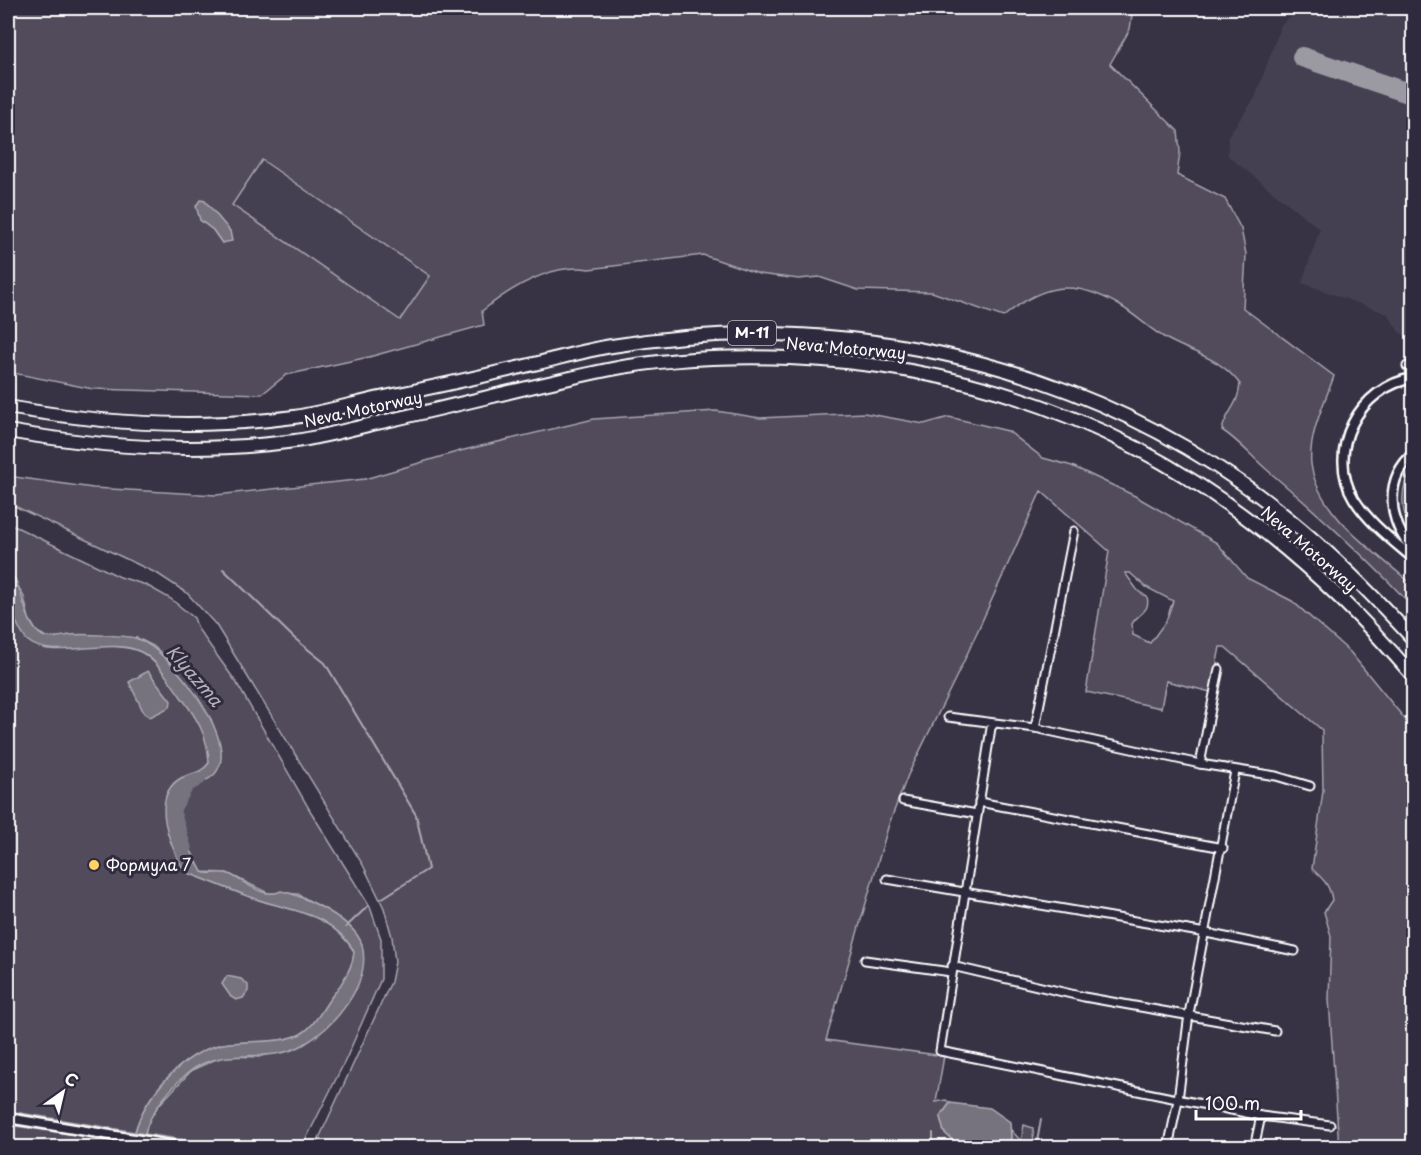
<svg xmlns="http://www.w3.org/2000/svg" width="1421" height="1155" font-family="'Playpen Sans',sans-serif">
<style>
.built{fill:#444051}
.green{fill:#514c5c;stroke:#a8a6ae;stroke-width:1.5;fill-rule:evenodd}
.water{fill:#76737f;stroke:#adabb2;stroke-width:1.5}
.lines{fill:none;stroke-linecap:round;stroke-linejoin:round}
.stream{stroke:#adabb2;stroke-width:2}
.river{stroke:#76737f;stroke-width:12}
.taxiway{stroke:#9b99a2;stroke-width:20}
.minor-casing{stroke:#fff;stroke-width:11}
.tertiary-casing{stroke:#fff;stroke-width:13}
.motorway-casing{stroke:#fff;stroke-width:16}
.minor{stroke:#2f2a3d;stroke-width:7}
.tertiary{stroke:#2f2a3d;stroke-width:8}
.motorway{stroke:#2f2a3d;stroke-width:12}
.poi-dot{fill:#ffd166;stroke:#2f2a3d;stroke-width:2}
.labels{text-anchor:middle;stroke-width:6;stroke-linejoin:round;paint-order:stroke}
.shield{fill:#2f2a3d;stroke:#c1bfc5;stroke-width:1.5}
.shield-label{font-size:15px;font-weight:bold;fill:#fff}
.street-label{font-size:16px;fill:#fff;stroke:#2f2a3d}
.poi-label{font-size:16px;fill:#fff;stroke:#2f2a3d;text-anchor:start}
.water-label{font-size:18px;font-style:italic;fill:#b4b2b9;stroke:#2f2a3d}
</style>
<rect width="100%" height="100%" fill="#373345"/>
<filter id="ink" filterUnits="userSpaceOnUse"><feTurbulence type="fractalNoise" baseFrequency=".0167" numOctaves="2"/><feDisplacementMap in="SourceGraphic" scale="12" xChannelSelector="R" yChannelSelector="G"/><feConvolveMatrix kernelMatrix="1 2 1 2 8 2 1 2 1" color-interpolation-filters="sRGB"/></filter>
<g filter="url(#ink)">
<!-- built -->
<g class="built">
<path d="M1311 8H1413V340L1399 332 1388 314 1302 283 1320 229 1228 156V136L1255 98 1281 25 1287 19 1308 12Z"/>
<path d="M262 160 430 277 400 321 231 204Z"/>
</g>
<!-- green -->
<g class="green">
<path d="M8 8H1133L1130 29 1110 64 1178 131 1180 152 1177 175 1225 199 1241 229 1246 254 1243 308 1334 376C1325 402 1308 435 1311 464 1318 516 1377 553 1413 585V607C1367 558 1318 513 1266 469 1251 456 1239 441 1222 430 1227 410 1238 407 1240 384 1218 356 1196 355 1167 339 1150 330 1136 315 1119 305 1073 278 1042 284 1003 317L932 292 858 290 819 277 799 279 759 274 703 255 589 269C551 263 511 288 482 311L484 325 369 357 286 375 262 394 93 389 8 372ZM262 160 430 276 400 320 232 205ZM204 201 230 231 222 243 213 230 200 220Z"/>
<path d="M716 411 760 418 864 413 924 424 949 417 1008 431 1043 458 1072 466 1135 496 1217 543 1247 578 1292 601 1350 652 1413 729V1147H1339L1329 999 1331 936 1324 912 1332 900C1330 885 1323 879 1312 869L1323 791 1322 730 1225 647H1220L1211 692 1166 681 1161 708 1086 692 1109 551 1041 491 964 661 908 775 889 824 826 1040 944 1056 936 1102 946 1100 950 1103 940 1117 944 1132 960 1147H315L391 982 395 962 392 937 384 908 363 865 216 625 187 593 158 574 8 503V476L93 488 216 495 365 479 460 451 594 419ZM1125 573H1130L1146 587 1173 601 1166 621 1150 643 1133 635 1132 624C1138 613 1151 612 1147 597L1138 591Z"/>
<path d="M1413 468V535C1401 514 1398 488 1413 468Z"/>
<path d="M8 523 120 577 146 585 171 599 194 618 198 629 236 682 311 812 370 907 381 939V979L346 1059 302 1147H233L145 1134 148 1121 158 1106 192 1070 223 1056 259 1057 300 1046 360 978 362 944 351 928 326 911 298 894 268 893 227 873 202 872 178 826 176 815 183 791 201 784 220 746 211 719 191 690 167 658 153 646 137 638 79 635 49 638 37 632 29 619 24 597 8 569Z"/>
<path d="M8 590 16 612 48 649C73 648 118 641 141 652 159 661 199 717 206 736 209 744 208 754 209 763 200 776 186 774 174 783L178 858 185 872C210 881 235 892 259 900 297 912 331 914 354 951 354 965 343 984 333 995 322 1008 314 1030 296 1036 273 1044 247 1040 223 1044 184 1052 145 1095 135 1132L8 1111Z"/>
<path d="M8 1125 135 1143 134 1148H8Z"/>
<path d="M1024 1125 1033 1128 1034 1147 1006 1148 1011 1138V1130L1021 1141Z"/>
</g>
<!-- water -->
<g class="water">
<path d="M200 200 205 201 230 231 232 241 222 243 213 230 200 220 196 206Z"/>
<path d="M8 569C25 586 23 626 43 636 51 640 62 636 70 635 80 634 129 635 138 639 169 650 234 733 219 767 212 784 195 781 183 791L177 808 178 826 202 872C210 876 220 870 229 874 244 881 265 900 281 891 303 895 356 921 362 945 372 984 334 1027 303 1045 267 1065 227 1046 193 1069 175 1082 149 1112 145 1134L135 1132C145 1095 184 1052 223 1044 247 1040 273 1044 296 1036 314 1030 322 1008 333 995 342 984 354 965 354 951 331 914 297 912 259 900 235 892 210 881 185 872 171 848 148 797 181 778 192 772 200 775 209 763 208 736 197 718 181 697 171 683 157 660 141 652 110 636 53 662 28 641 21 635 18 625 14 617L16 612 8 590Z"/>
<path d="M148 671 171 701 170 707 150 717 144 713 129 682Z"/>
<path d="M227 976 241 979 248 985V991L243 998 236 1000 231 997 222 984Z"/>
<path d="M950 1103 990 1108 1010 1122 1011 1138 1006 1147H960L944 1132 940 1117Z"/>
</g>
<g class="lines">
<!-- stream -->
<g class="stream">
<path d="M223 569 294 638 325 663 416 815 428 869 381 899"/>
<path d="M346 927 368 906"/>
<path d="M933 1133V1141L937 1148"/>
<path d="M1036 1148 1041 1119"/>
</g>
<!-- river -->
<path class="river" d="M186 849 174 810 188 786 200 779"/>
<!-- taxiway -->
<path class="taxiway" d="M1302 57 1414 95"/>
<defs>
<g id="minor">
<path d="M1407 366 1414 368"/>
<path d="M948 717 1035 728 1200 764 1276 776 1310 786"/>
<path d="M994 724 991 728 940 1051 1261 1116 1330 1125"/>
<path d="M1035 728 1074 531"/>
<path d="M1200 764 1219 669"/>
<path d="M903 801 977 814"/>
<path d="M979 802 1223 848"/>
<path d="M887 879 1206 933 1295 951"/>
<path d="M865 960 951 972"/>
<path d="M952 966 1084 997 1275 1031"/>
<path d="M1168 1148 1178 1100 1189 1014 1235 771"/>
<path d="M1254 1148 1261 1116"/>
</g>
<g id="tertiary">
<path d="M1414 378C1359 386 1325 451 1354 499 1369 523 1393 541 1414 559"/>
<path d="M1414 453C1383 480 1388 522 1414 551"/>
<path d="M8 1118 188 1148"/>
</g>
<g id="motorway">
<path d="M8 407C102 424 198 430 294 417 321 413 348 405 375 399 430 388 484 376 538 363 563 357 587 350 612 346 830 310 1058 356 1240 482 1305 527 1361 582 1414 640"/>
<path d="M8 431C103 448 199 454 295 441 323 437 350 429 377 423 454 406 530 386 607 370 667 358 729 356 789 358 1049 368 1247 482 1414 677"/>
</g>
</defs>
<!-- minor casing -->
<use href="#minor" class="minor-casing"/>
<!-- tertiary casing -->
<use href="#tertiary" class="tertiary-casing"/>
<!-- motorway casing -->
<use href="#motorway" class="motorway-casing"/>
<!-- minor -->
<use href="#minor" class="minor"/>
<!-- tertiary -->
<use href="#tertiary" class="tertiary"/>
<!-- motorway -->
<use href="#motorway" class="motorway"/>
</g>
</g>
<!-- markers -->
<circle class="poi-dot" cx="94" cy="865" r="6"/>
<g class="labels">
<!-- shield labels -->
<rect class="shield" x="728" y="321" width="48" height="24" rx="4.5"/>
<g class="shield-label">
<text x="752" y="338">М-11</text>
</g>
<!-- street labels -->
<g class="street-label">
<text transform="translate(846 348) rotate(5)" y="6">Neva Motorway</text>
<text transform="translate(363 409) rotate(-12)" y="6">Neva Motorway</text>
<text transform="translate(1309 549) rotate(41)" y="6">Neva Motorway</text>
</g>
<!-- poi labels -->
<g class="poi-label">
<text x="106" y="871">Формула 7</text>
</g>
<!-- water labels -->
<g class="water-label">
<text transform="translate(194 676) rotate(49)" y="6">Klyazma</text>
</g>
</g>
<!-- margin -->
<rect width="1421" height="1155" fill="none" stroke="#2f2a3d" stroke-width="30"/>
<rect x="15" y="15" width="1391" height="1125" fill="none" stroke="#fff" stroke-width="2" filter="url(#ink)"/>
<!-- north arrow -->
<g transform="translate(63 1092) rotate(34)" stroke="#2f2a3d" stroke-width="4.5" paint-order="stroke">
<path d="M0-4.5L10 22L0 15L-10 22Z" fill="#ffffff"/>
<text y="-9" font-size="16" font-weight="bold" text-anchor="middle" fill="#ffffff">С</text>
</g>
<!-- scale -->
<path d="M1196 1110v9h105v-9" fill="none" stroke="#ffffff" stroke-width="3"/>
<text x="1205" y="1110" font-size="18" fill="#ffffff" stroke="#2f2a3d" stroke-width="4.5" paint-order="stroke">100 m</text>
</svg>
